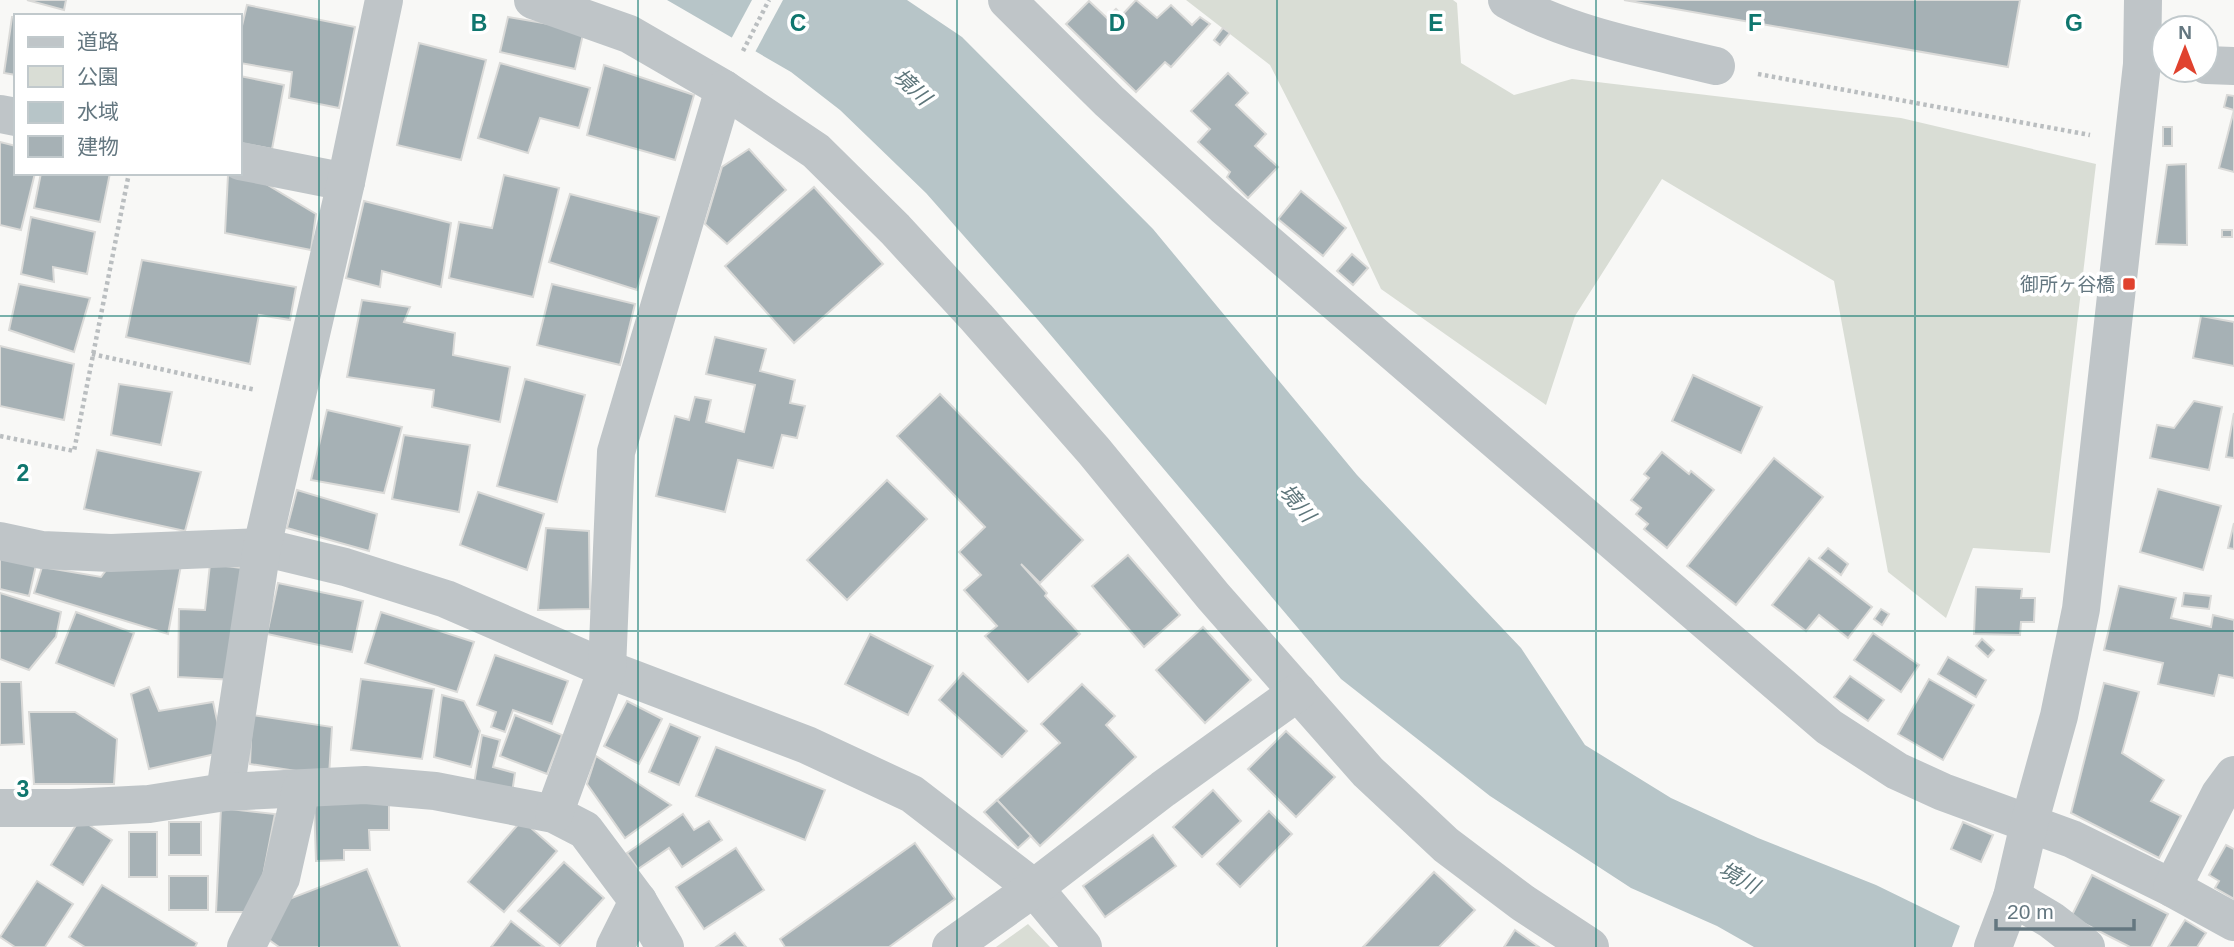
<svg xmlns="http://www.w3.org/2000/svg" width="2234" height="947" font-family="Arial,'Noto Sans JP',sans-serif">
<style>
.green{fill:#d9ddd5}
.water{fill:#b7c5c8}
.pier{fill:#f8f8f6}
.building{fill:#a6b1b5;stroke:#dadad8;stroke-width:2}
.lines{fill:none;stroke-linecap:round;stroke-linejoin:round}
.path{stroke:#babec0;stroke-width:4.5;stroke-dasharray:3.5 3.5;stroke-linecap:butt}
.minor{stroke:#bfc5c8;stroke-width:38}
.grid{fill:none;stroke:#0f766e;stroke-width:2;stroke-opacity:0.55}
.poi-dot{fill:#e0422e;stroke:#fff;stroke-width:2.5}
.labels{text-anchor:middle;stroke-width:7;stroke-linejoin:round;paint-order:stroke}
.poi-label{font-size:19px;fill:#647780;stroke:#fff;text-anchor:end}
.water-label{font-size:21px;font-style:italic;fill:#5e767b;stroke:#fff}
.grid-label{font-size:23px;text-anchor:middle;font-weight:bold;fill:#0f766e;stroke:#fff;stroke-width:7;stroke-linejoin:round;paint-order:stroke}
</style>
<rect width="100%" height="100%" fill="#f8f8f6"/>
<!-- green -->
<g class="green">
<path d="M1186 0H1453L1457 3 1461 63 1514 95 1572 79 1901 118 2096 164 2050 553 1973 548 1946 618 1888 572 1834 281 1662 179 1575 316 1546 405 1381 289 1340 202 1270 65Z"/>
<path d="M1028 924 1050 947H996Z"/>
</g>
<!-- water -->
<path class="water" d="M667 0H907L962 37 1153 229 1357 475 1521 648 1585 745 1671 798 1758 838 1876 885 2003 947H1754L1717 926 1631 888 1490 796 1341 679 1038 320 926 193 840 110 791 72Z"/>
<!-- pier -->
<g class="pier">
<path d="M752 0H783L754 54 730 41Z"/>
<path d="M1961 923 2004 944 2006 947H1952Z"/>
</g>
<!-- building -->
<g class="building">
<path d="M27 0H66L64 10Z"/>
<path d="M1136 0 1157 18 1171 5 1192 25 1200 17 1210 24 1171 67 1165 62 1136 92 1066 24 1089 1 1107 18 1116 9 1122 15Z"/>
<path d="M1624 0H2020L2008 67Z"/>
<path d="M247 5 355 27 339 108 289 98 292 72 240 63V34Z"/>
<path d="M12 17H16V75L4 73Z"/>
<path d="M508 17 584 30 575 69 500 52Z"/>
<path d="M1223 28 1230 33 1220 45 1214 40Z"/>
<path d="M419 43 486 60 461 160 397 145Z"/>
<path d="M500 63 590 88 579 128 540 118 528 153 478 138Z"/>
<path d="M604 65 694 95 675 160 587 135Z"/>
<path d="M1228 73 1248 93 1236 105 1266 134 1255 146 1278 167 1248 198 1227 177 1230 172 1198 142 1210 129 1191 111Z"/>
<path d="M240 76 284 85 272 149 240 143Z"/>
<path d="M2227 95 2234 96V172L2219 168 2234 110 2224 107Z"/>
<rect x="2163" y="127" width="9" height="19"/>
<path d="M0 142 16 146V173H35L21 230 0 225Z"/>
<path d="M749 149 786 190 727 244 705 224 722 167Z"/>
<path d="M2186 164 2187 245 2156 244 2167 165Z"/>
<path d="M41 173H110L100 222 34 208Z"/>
<path d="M228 175 256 178 316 214 311 250 225 233Z"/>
<path d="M504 175 559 188 533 297 449 278 459 222 492 228Z"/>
<path d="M814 187 883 264 794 343 725 266Z"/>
<path d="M1301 191 1346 228 1323 256 1278 219Z"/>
<path d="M570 194 659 217 637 290 549 262Z"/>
<path d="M364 201 451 223 441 287 382 271 380 287 346 278Z"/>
<path d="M31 217 95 232 87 274 53 267 54 282 21 274Z"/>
<rect x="2222" y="230" width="10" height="7"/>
<path d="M1352 254 1368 268 1353 285 1337 271Z"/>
<path d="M142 260 296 287 290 320 259 315 250 364 126 337Z"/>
<path d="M19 284 90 298 74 352 9 330Z"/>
<path d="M552 284 635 304 620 365 537 345Z"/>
<path d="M362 300 410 307 404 322 455 333 453 355 510 367 500 422 432 407 434 390 347 377Z"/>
<path d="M2201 316 2234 322V366L2193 358Z"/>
<path d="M715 337 766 349 760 371 795 380 790 403 805 406 797 438 782 435 773 468 738 460 725 512 656 496 675 416 689 420 695 397 711 400 706 422 744 432 755 385 706 374Z"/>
<path d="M0 346 74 364 64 420 0 406Z"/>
<path d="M1693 375 1762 407 1741 453 1672 421Z"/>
<path d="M525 379 585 395 557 502 497 486Z"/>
<path d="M119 384 172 392 161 445 111 435Z"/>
<path d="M940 394 1083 540 1040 583 1021 564 1047 593 1045 596 1080 634 1028 682 985 636 997 626 964 590 981 575 959 552 985 527 897 436Z"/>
<path d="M2194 401 2222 407 2209 470 2150 458 2157 425 2174 428Z"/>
<path d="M327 410 402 427 384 493 311 480Z"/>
<path d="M2234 413V458L2226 457Z"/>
<path d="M404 435 470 445 459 512 392 499Z"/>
<path d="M97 450 201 472 185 531 84 509Z"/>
<path d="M1662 452 1689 474 1691 471 1714 490 1667 548 1644 529 1648 524 1636 514 1641 508 1631 500 1649 478 1644 474Z"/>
<path d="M1774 458 1823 497 1736 605 1687 566Z"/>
<path d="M887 480 927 519 847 600 807 560Z"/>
<path d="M2158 489 2221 506 2203 570 2140 552Z"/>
<path d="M297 490 377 514 369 551 287 528Z"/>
<path d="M478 492 544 514 527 570 460 545Z"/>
<path d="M2234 523V549L2228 548Z"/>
<path d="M546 528 589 531 590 609 538 610Z"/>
<path d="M1828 548 1848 564 1841 575 1819 558Z"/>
<path d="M1128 555 1180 615 1144 647 1092 586Z"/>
<path d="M0 558 36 565 29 596 0 589Z"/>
<path d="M1809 558 1872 607 1848 638 1819 615 1806 631 1772 605Z"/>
<path d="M210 564 250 569 235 680 178 677 179 609 205 610Z"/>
<path d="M181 565 168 634 34 593 42 567 101 577 107 569Z"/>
<path d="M278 583 363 601 352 652 267 634Z"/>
<path d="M2119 586 2176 598 2171 618 2211 627 2213 615 2234 620V678L2219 675 2214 696 2158 684 2163 663 2104 650Z"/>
<path d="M1976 587 2022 589 2021 598H2035L2034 622H2021L2020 635 1974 634Z"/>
<path d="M0 593 61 612 56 637 29 670 0 659Z"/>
<path d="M2184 593 2211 596 2209 609 2182 606Z"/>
<path d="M1881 609 1889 614 1882 625 1874 619Z"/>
<path d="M76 612 134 633 114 686 56 663Z"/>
<path d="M381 612 474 642 457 692 365 663Z"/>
<path d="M1203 627 1251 680 1205 723 1156 670Z"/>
<path d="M1873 633 1919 665 1901 692 1854 660Z"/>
<path d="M870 634 933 666 908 715 845 684Z"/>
<path d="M1982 639 1994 650 1988 657 1976 646Z"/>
<path d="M495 655 568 681 552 724 513 710 505 732 491 727 496 712 477 705Z"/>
<path d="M1948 657 1986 680 1976 697 1938 674Z"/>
<path d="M963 673 1027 731 1002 757 939 700Z"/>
<path d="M1850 676 1884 700 1868 721 1834 697Z"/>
<path d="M361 679 434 689 422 759 351 750Z"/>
<path d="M1929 679 1974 705 1943 760 1898 734Z"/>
<path d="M0 682H21L24 744 0 745Z"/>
<path d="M2104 683 2139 692 2122 753 2164 780 2151 801 2181 816 2159 858 2071 813Z"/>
<path d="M1082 684 1115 716 1106 725 1136 757 1040 846 997 800 1060 743 1041 724Z"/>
<path d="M149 687 159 711 213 702 224 752 149 769 131 694Z"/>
<path d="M442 695 464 701 480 731 471 767 434 757Z"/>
<path d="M627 701 662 719 639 764 604 746Z"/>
<path d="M29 712H75L117 739 114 784H34Z"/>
<path d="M252 715 332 727 329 776 250 764Z"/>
<path d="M515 715 562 735 547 774 500 756Z"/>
<path d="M670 724 700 737 679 785 649 772Z"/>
<path d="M1286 731 1335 777 1296 817 1248 769Z"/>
<path d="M482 735 500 740 493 767 515 773 512 793 474 784Z"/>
<path d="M716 747 825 790 805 840 696 796Z"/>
<path d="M596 756 671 805 625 838 587 784Z"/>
<path d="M1213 790 1241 821 1202 857 1173 827Z"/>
<path d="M389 800V830H369L370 850H344V860L316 861 314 801Z"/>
<path d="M997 800 1031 836 1018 848 984 812Z"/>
<path d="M221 808 275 814 262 881 248 912H216Z"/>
<path d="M1269 811 1292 834 1240 887 1217 864Z"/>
<path d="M683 814 694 830 709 821 722 840 682 867 669 848 638 869 627 853Z"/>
<path d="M80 819 112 840 83 885 51 865Z"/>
<path d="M522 820 557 851 504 912 468 882Z"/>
<rect x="169" y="822" width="32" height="33"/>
<path d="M1963 822 1993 835 1981 862 1951 849Z"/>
<rect x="129" y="832" width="28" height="45"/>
<path d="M1153 835 1176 866 1105 917 1083 886Z"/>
<path d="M915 843 955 899 889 947H785L780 939Z"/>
<path d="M2226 845 2234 849V899L2215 888 2219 881 2209 875Z"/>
<path d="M736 848 764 890 704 929 676 887Z"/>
<path d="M564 862 604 898 560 946 518 911Z"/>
<path d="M367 869 400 947H279L265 937 289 899Z"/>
<path d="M1434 872 1475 910 1439 947H1363Z"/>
<path d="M2092 875 2168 914 2151 947H2130L2071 917Z"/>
<rect x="169" y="876" width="39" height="34"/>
<path d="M37 881 73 904 45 947H15L0 937Z"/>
<path d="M102 885 197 943 195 947H85L69 937Z"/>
<path d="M2185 920 2206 933 2197 947H2168Z"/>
<path d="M511 921 544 947H491Z"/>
<path d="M1515 930 1539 947H1504Z"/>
<path d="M735 933 746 947H716Z"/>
</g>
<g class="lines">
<!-- path -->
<g class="path">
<path d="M743 51 769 0"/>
<path d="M1758 74 2090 135"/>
<path d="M92 354 256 390"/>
<path d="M0 436 74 451 129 173"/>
</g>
<!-- minor -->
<g class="minor">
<path d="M533 0 629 34 724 89 816 151 895 229 977 318 1094 451 1213 596 1368 772 1446 845 1523 903 1590 947"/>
<path d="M1007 0 1109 101 1224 206 1829 727 1897 771 1943 792 2072 839 2172 888 2234 922"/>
<path d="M1507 0C1571 36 1646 49 1716 66"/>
<path d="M2206 65 2234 66"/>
<path d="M0 114 16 117"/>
<path d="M240 161 346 182"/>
<path d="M0 541 42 550 111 553 262 547 345 567 446 599 607 669 807 745 912 794 1034 888 1083 947"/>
<path d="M225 792 262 547 346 182 384 0"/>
<path d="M0 808H70L149 804 225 792 365 785 435 791 554 814 585 830 638 901 665 947"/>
<path d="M554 814 607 669 616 452 724 89"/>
<path d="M2172 888 2220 794 2234 775"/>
<path d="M2012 897 2051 920 2086 947"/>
<path d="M246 947 281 878 301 789"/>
<path d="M615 947 638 901"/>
<path d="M951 947 1034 888 1163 789 1298 692"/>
<path d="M1993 947 2012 897 2029 824 2059 716 2081 609 2142 64 2143 0"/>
</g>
</g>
<!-- grid -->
<path class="grid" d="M319 0V947M638 0V947M957 0V947M1277 0V947M1596 0V947M1915 0V947M0 316H2234M0 631H2234"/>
<!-- markers -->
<rect class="poi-dot" x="2122" y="277" width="14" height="14" rx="3.5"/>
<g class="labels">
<!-- poi labels -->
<g class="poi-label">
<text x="2115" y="291">御所ヶ谷橋</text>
</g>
<!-- water labels -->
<g class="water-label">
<text transform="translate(912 87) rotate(43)" y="7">境川</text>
<text transform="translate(1297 503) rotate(50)" y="7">境川</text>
<text transform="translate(1739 878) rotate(29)" y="7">境川</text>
</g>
</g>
<g class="grid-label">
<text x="479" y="31">B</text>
<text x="798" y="31">C</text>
<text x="1117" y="31">D</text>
<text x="1436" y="31">E</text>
<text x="1755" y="31">F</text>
<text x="2074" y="31">G</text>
<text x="23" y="481">2</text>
<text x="23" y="797">3</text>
</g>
<!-- legend -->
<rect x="14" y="14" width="228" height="161" fill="#ffffff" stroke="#c1c9cc" stroke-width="2"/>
<rect x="28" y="37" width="35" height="10" fill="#bfc5c8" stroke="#c1c9cc" stroke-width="2"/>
<text x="77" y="49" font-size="21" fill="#647780">道路</text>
<rect x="28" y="66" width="35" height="21" fill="#d9ddd5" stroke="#c1c9cc" stroke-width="2"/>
<text x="77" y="84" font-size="21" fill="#647780">公園</text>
<rect x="28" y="102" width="35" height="21" fill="#b7c5c8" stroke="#c1c9cc" stroke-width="2"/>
<text x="77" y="119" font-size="21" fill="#647780">水域</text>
<rect x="28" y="136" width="35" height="21" fill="#a6b1b5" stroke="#c1c9cc" stroke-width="2"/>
<text x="77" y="154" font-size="21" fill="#647780">建物</text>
<!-- north arrow -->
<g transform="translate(2185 49)"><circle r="33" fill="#ffffff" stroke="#c1c9cc" stroke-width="2"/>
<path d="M0-5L12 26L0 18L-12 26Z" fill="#e0422e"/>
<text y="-10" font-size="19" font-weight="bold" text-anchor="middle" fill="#647780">N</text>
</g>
<!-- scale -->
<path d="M1996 919v10h138v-10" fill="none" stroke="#647780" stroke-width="3.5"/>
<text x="2007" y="919" font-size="21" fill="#647780" stroke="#ffffff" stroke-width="5" paint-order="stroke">20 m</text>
</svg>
